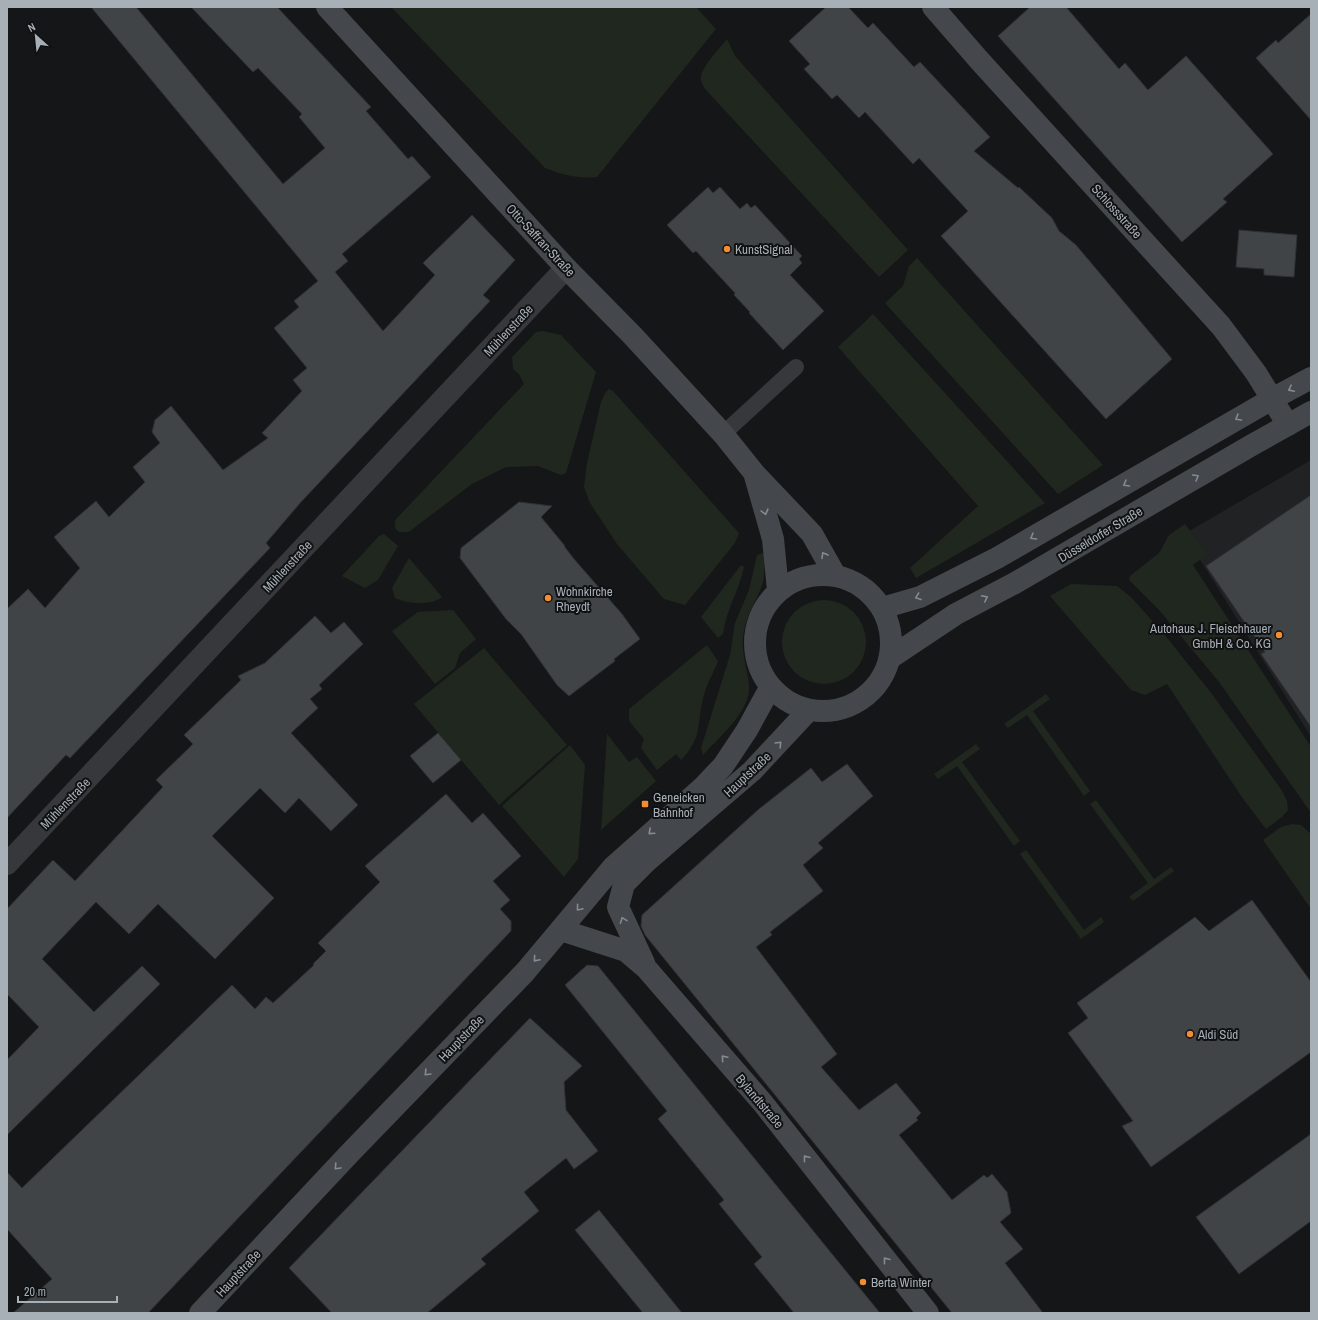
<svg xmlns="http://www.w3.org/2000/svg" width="1318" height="1320" font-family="'Archivo Narrow',sans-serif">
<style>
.built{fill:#212224}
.green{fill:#20271f}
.building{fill:#414447;stroke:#2f3033}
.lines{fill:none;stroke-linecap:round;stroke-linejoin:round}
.lane{stroke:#36383c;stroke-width:16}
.street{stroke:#36383c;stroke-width:22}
.secondary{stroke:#44484c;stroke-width:22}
.oneway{stroke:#848b92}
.poi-dot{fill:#f28d32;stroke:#101112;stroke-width:1.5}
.labels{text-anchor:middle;stroke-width:4;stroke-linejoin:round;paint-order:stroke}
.street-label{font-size:13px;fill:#a7afb7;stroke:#101112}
.poi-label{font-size:13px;fill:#a7afb7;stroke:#101112;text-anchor:start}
</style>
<rect width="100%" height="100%" fill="#151617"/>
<!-- built -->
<path class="built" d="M1311 460V737L1184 534Z"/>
<!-- green -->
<g class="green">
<path d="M391 7H696L716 29 597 177C578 179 563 175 545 168Z"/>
<path d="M727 39 735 56 908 250 879 277 705 89C703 85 700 81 701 77 702 66 720 48 727 39Z"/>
<path d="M917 258 1103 465 1058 494 885 303 903 286 909 266Z"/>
<path d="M873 314 1045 503 916 578 910 568 978 506 838 347Z"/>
<path d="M543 331 561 335 596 372 566 473 561 475 538 466 506 467 472 484 410 531C399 535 392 530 396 519L524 384 519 374 513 369 512 357 536 332Z"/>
<path d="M609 389 613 391 739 533 735 543 685 605 664 599 617 544 590 503 584 487 587 463 601 402 605 393Z"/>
<path d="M1185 524 1208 554 1193 565 1311 747V813L1219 682 1159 610 1129 580 1130 576 1159 553 1169 535Z"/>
<path d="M384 534 398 546 378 580 365 588 342 576 379 536Z"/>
<path d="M762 553 765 555C764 564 765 574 763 582 758 599 747 613 744 631 740 650 747 666 749 685 752 710 718 738 703 755L701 748 730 655 735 623 749 590 757 555Z"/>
<path d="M409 558 442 597C432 606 406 604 395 598L392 588Z"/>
<path d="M741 565 744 567C739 591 726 610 723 634L718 638 701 617Z"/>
<path d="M1071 584 1117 586 1131 597 1164 634 1212 694 1283 792 1287 801 1288 810 1282 817 1266 829 1241 796 1167 684 1145 695 1131 690 1050 596Z"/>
<circle cx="824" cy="642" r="42"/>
<path d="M453 610 476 639 460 653 455 668 435 684 392 631 418 612Z"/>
<path d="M707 645 718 661C714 672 707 683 704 695 696 722 704 737 681 760L676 754 657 770 641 748 644 739 629 721V709Z"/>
<path d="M484 648 567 745 499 805 414 704Z"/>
<path d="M1046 694 1050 699 1033 711 1090 791 1084 796 1027 715 1008 728 1004 724Z"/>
<path d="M607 734 629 762 637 757 656 781 601 830Z"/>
<path d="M976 744 980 749 962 762 1020 841 1014 846 957 766 938 779 934 774Z"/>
<path d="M570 745 585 765 578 859 564 877 502 806Z"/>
<path d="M1096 800 1154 879 1171 867 1174 871 1133 901 1129 897 1148 883 1090 804Z"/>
<path d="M1292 824 1301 825 1311 834V909L1263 840 1281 827Z"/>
<path d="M1026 850 1084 930 1101 917 1104 922 1081 939 1020 854Z"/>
</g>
<!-- building -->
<g class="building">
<path d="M91 7H136L283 184 325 148 299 117 302 114 258 68 253 72 191 7H277L371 107 366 111 408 159 412 156 431 177 342 254 348 261 335 272 383 331 435 275 423 263 472 215 515 260 483 295 490 301 301 502 266 543 270 548 70 758 66 755 7 818V609L28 589 45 608 80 568 54 537 96 501 109 517 145 482 133 467 160 443 152 432 155 420 171 406 223 470 268 438 262 433 302 391 293 380 307 368 274 328 299 307 294 301 318 281Z"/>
<path d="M826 7H848L868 28 873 23 914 67 920 62 990 137 974 151 1018 188 1019 187 1052 218 1059 231 1076 245 1172 359 1106 419 941 236 968 211 919 158 913 164 865 112 859 118 837 95 832 99 804 69 810 64 789 41Z"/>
<path d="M1030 7H1066L1119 69 1125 63 1148 90 1186 56 1273 154 1223 199 1227 202 1182 242 998 36Z"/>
<path d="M1311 14V120L1256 58 1276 40 1278 43Z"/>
<path d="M708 187 713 193 720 187 740 209 747 203 751 208 755 205 802 256 799 259 802 263 790 275 824 311 783 350 749 313 750 312 734 295 735 293 696 251 693 253 667 225Z"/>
<path d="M1239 230 1297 235 1294 277 1264 275V269L1236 267Z"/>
<path d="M1311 495V727L1261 654 1265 652 1206 566Z"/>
<path d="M519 502 552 506 541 517 565 546H564L574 559 622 614 640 639 614 659 615 661 569 696 557 685 521 634 506 619 460 558 461 548Z"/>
<path d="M315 616 331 633 344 622 363 644 319 685 322 689 310 699 318 708 291 733 358 805 331 831 299 798 285 813 260 788 212 836 274 898 215 959 158 904 129 934 96 902 42 959 94 1012 142 966 160 984 7 1135V1060L39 1027 7 994V909L53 860 75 881 163 787 156 780 193 744 184 735 241 680 238 676 265 663Z"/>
<path d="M438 733 461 760 433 783 410 756Z"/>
<path d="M847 764 873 796 818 843 823 848 803 865 823 891 770 932 772 935 756 947 837 1054 821 1067 859 1110 896 1083 921 1113 916 1118 918 1120 899 1135 952 1200 984 1175 987 1178 992 1174 1007 1192 1011 1213 1000 1222 1023 1249 1005 1263 1043 1313H952L645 935 641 926 642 915 759 809 811 768 822 782Z"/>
<path d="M446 794 472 823 483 813 521 856 493 881 510 900 500 909 511 921V931L148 1313H13L52 1279 7 1229V1172L22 1188 232 985 255 1009 266 997 273 1003 314 965 313 964 326 951 318 943 380 882 365 866Z"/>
<path d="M1252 900 1311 982V1052L1151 1167 1122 1126 1133 1121 1068 1033 1088 1018 1077 1003 1195 917 1209 931Z"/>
<path d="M587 965 598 966 880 1313H794L754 1264 762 1257 719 1204 724 1200 658 1119 667 1111 565 985Z"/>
<path d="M530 1018 582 1066 564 1082 566 1110 598 1151 574 1169 566 1158 524 1192 539 1211 481 1259 486 1264 427 1313H332L289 1268Z"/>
<path d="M1311 1134V1221L1239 1274 1196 1217Z"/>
<path d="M599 1210 682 1313H643L575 1230Z"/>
</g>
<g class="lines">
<!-- lane -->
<path class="lane" d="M723 434 796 367"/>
<!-- street -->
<path class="street" d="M7 864 566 268"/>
<!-- secondary -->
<g class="secondary">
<path d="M327 7 566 268 633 336 723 434 755 474 812 534 835 575"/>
<path d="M933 7 979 60 1221 326 1256 373 1288 425"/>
<path d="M755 476 773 539 778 590"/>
<circle cx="823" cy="643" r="68"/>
<path d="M882 608 920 597 997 558 1272 399 1311 378"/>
<path d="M890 658 956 614 1015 583 1252 445 1311 412"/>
<path d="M561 930 626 951 646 968 762 1102 928 1313"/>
<path d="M644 963 618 907 624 884 646 862 752 771 808 711"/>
<path d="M200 1313 349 1154 525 972 613 867 702 788 723 766 747 730 770 688"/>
</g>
</g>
<!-- one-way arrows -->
<defs><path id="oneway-chevron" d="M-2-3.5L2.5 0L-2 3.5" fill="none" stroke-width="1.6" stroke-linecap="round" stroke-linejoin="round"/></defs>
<g class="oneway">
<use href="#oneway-chevron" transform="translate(1291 389) rotate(153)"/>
<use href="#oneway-chevron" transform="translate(1238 418) rotate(150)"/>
<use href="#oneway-chevron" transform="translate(1196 477) rotate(-30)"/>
<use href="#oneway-chevron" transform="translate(1126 484) rotate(150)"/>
<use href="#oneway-chevron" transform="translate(765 512) rotate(75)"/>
<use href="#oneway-chevron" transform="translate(1033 537) rotate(150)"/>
<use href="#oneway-chevron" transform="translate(824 555) rotate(-120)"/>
<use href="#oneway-chevron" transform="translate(918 597) rotate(160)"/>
<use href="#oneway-chevron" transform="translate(985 598) rotate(-27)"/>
<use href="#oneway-chevron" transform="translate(779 744) rotate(-46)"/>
<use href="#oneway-chevron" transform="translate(651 832) rotate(138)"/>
<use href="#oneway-chevron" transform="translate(579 908) rotate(130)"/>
<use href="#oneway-chevron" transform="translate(623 920) rotate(-111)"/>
<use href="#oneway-chevron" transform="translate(536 959) rotate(131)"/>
<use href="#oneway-chevron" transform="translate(724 1058) rotate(-131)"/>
<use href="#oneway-chevron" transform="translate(427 1073) rotate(134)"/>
<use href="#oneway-chevron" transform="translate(806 1158) rotate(-128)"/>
<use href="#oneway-chevron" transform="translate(337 1167) rotate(133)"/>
<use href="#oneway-chevron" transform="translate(886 1260) rotate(-128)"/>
</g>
<!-- markers -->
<g class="poi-dot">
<circle cx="727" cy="249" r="4"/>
<circle cx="548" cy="598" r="4"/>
<circle cx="1279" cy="635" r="4"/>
<rect x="641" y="800" width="8" height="8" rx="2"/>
<circle cx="1190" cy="1034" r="4"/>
<circle cx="863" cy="1282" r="4"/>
</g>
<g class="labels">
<!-- street labels -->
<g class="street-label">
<text transform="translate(1117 211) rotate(48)" y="5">Schlossstraße</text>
<text transform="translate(541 240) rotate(47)" y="5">Otto-Saffran-Straße</text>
<text transform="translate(508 330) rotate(-47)" y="5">Mühlenstraße</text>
<text transform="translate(1100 534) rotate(-31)" y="5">Düsseldorfer Straße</text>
<text transform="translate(287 566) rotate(-47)" y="5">Mühlenstraße</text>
<text transform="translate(747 774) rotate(-43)" y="5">Hauptstraße</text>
<text transform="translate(65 803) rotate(-46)" y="5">Mühlenstraße</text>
<text transform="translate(461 1038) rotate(-46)" y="5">Hauptstraße</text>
<text transform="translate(760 1101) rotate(50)" y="5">Bylandtstraße</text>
<text transform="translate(238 1273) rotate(-47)" y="5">Hauptstraße</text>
</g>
<!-- poi labels -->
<g class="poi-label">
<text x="735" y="254">KunstSignal</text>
<text x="556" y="596">Wohnkirche<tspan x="556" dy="15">Rheydt</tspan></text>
<text x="1271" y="633" text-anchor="end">Autohaus J. Fleischhauer<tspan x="1271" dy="15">GmbH &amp; Co. KG</tspan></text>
<text x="653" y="802">Geneicken<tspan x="653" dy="15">Bahnhof</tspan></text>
<text x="1198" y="1039">Aldi Süd</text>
<text x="871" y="1287">Berta Winter</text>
</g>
</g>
<!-- border -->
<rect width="1318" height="1320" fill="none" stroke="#a7afb7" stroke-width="16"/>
<!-- north arrow -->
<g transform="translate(36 36) rotate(333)" stroke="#101112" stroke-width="3" paint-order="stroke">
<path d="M0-3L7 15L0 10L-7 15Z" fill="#a7afb7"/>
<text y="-6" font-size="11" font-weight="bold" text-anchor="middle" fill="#a7afb7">N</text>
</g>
<!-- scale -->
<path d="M18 1296v6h99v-6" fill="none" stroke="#a7afb7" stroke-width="2"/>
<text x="24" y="1296" font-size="12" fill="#a7afb7" stroke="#101112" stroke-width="3" paint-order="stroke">20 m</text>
</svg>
